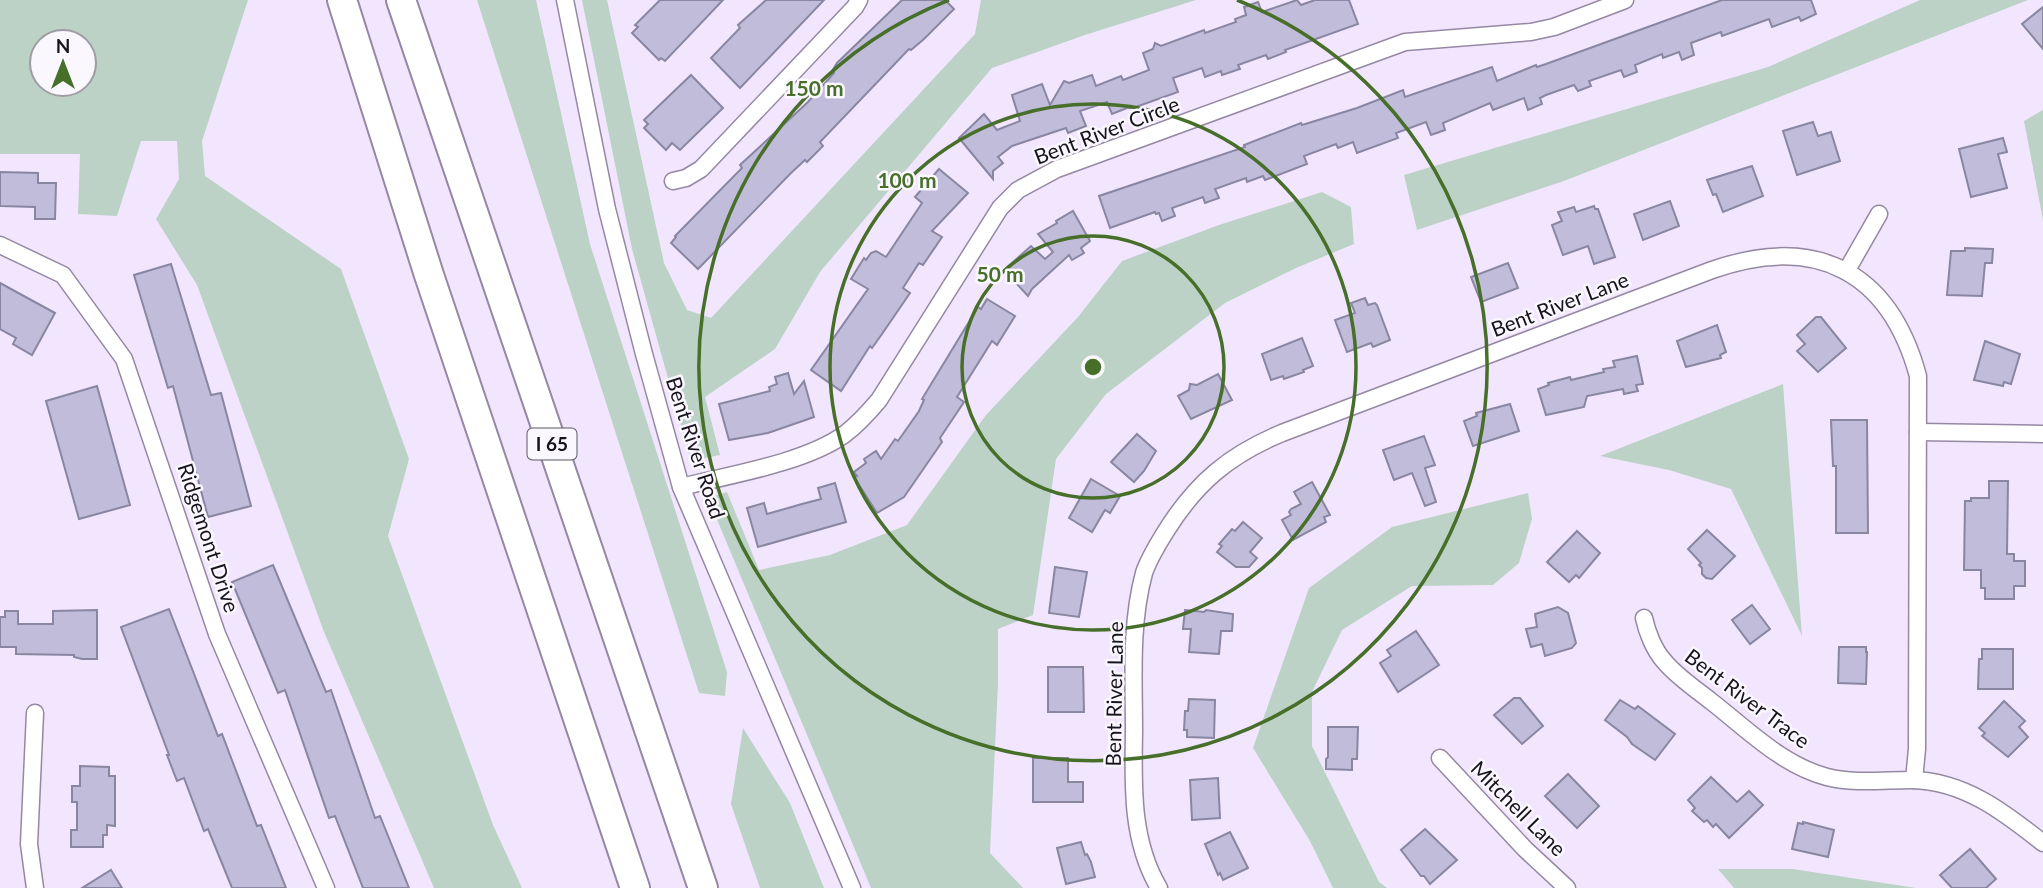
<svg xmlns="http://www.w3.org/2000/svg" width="2043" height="888" font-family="Lato,sans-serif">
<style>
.green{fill:#bdd2c7;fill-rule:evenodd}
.building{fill:#c0bcda;stroke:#8986a2;stroke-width:2}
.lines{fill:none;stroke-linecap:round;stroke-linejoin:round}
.street-casing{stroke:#9588a3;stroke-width:19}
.highway-casing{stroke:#9588a3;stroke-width:32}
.street{stroke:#fff;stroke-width:16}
.highway{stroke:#fff;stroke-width:28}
.ring{fill:none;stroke:#476f2a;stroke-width:3.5}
.labels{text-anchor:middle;stroke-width:5;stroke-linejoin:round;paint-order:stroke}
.shield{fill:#faf8fe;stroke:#5b5860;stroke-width:2}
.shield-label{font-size:19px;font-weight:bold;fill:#17131d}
.street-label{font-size:21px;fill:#17131d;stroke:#faf8fe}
.centre{fill:#476f2a;stroke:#faf8fe;stroke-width:3.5}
.ring-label{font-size:21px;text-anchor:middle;font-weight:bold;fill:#476f2a;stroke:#faf8fe;stroke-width:5;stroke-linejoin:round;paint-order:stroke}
</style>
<rect width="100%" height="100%" fill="#f1e6fe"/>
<!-- green -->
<g class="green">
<path d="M0 0H248L202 141 205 176 341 269 409 459 388 536 493 825 522 888H434L324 632 197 285 156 219 179 179 177 141H141L117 216 78 214 80 154H0ZM42 42H84V84H42Z"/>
<path d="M477 0H536L590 244 727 672 725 696 699 693Z"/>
<path d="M582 0H607L664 263 687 310 711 318 975 34 981 0H1196L1085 35 992 68 820 272 775 349 705 397 720 455 691 461 632 249Z"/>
<path d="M1920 0H2028L1564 181 1417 230 1404 175 1768 67Z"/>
<path d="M2043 110V220L2024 121Z"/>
<path d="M1322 192 1351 207 1354 244 1296 268 1225 303 1106 394 1056 459 1033 615 998 629V684L990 853 1023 888H871L708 498 727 492 759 570 830 555 907 525 986 415 1078 317 1122 261 1219 225Z"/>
<path d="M1783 384 1802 636 1731 489 1669 470 1600 456Z"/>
<path d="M1528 493 1532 519 1519 563 1493 585 1412 586 1342 630 1312 692V746L1379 882 1387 888H1333L1310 841 1253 748 1309 588 1392 527Z"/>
<path d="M743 728 790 803 824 888H760L731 804Z"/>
<path d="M1718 869H1793L1916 888H1734Z"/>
</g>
<!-- building -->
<g class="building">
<path d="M660 0H723L665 61 661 58 659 60 632 33 638 27 635 25Z"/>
<path d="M766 0H824L740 88 711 58 740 28 738 25Z"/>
<path d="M902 0H945L954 9 924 39 911 50 909 49 820 142 823 146 807 162 805 160 791 173 698 269 671 243 676 237 675 236 742 168 740 165 808 102 834 73 832 71 837 63Z"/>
<path d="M1297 0 1301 5 1315 0H1349L1358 24 1285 50 1286 52 1268 59 1266 55 1238 65 1240 69 1222 75 1221 71 1205 77 1202 68 1173 78 1178 92 1133 108H1127L1112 114 1107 102 1080 111 1086 126 1068 133 1066 128 1012 146 998 157 1003 163 993 171V179L959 138 984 114 997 130 1020 121 1012 95 1042 84 1050 105 1064 81 1069 83 1092 75 1096 86 1121 76 1123 80 1149 70 1143 53 1153 49 1155 43 1161 46 1204 30 1205 33 1236 22 1235 19 1246 15 1244 7 1258 2 1262 12Z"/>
<path d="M1722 0H1811L1816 14 1801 21 1799 17 1772 27 1769 19 1722 36 1721 32 1691 43 1694 55 1682 60 1679 52 1663 58 1662 54 1635 65 1637 72 1624 77 1621 70 1589 81 1591 86 1578 91 1574 85 1546 95 1540 98 1542 104 1528 110 1524 98 1493 110 1490 103 1443 123 1445 130 1431 135 1426 122 1396 133 1398 138 1357 153 1353 142 1338 148 1336 144 1304 156 1307 164 1265 180 1263 176 1247 182 1246 178 1215 189 1219 198 1205 203 1203 197 1172 208 1175 216 1162 221 1159 213 1156 214 1155 212 1110 228 1099 196 1245 147 1244 145 1301 123 1302 125 1357 108 1403 90 1405 97 1492 67 1497 81 1536 65 1537 67 1546 64Z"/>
<path d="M2043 7V49L2022 24Z"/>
<path d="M691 75 723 108 680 150 672 143 666 150 644 128 648 124 644 120Z"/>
<path d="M1813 122 1818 136 1831 132 1840 161 1797 175 1783 131Z"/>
<path d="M2003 138 2007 152 1998 154 2007 188 1971 197 1959 149Z"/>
<path d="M1752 166 1763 196 1723 212 1716 194 1713 195 1707 180Z"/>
<path d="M939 169 968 193 932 231 942 237 923 265 919 263 903 288 910 293 882 334 872 348 870 346 841 391 811 370 868 289 851 279 864 258 866 260 871 253 876 251 886 257 922 203 915 197Z"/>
<path d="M0 172 38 173V183H56L55 219H35V207L0 206Z"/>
<path d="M1670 201 1679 226 1643 240 1634 214Z"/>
<path d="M1594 206 1595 209H1598L1615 257 1594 264 1588 246 1563 255 1552 225 1562 221 1558 212 1574 207 1576 212Z"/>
<path d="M1073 211 1090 241 1081 248 1084 253 1072 260 1069 255 1032 289 1028 296 1004 270 1031 246 1045 259 1053 252 1038 234 1057 223 1056 221Z"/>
<path d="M1965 248 1993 249 1992 263H1985L1982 296 1947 295 1951 251H1965Z"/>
<path d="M1508 263 1518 288 1481 302 1471 277Z"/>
<path d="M171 264 211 395 221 393 251 506 208 517 173 386 168 388 134 275Z"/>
<path d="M0 283 55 313 32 355 13 344 16 338 0 329Z"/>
<path d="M1365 298 1368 305 1375 303 1377 305 1390 340 1373 347 1371 343 1347 352 1335 320 1355 313 1351 303Z"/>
<path d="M987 299 1015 316 997 345 992 341 957 397 964 402 940 438 942 442 904 497 877 513 854 477 857 476 854 472 866 463 864 459 876 451 881 459 895 439 898 441 919 411 924 400 922 399 978 307 981 309Z"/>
<path d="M1816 317H1821L1846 348 1818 372 1797 351 1805 344 1797 335Z"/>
<path d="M1717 325 1726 352 1720 355 1721 358 1686 367 1677 341Z"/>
<path d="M1302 338 1313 366 1303 370 1304 372 1284 379 1283 376 1271 380 1262 354Z"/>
<path d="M1985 341 2020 354 2011 384 2004 382 2003 386 1974 380Z"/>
<path d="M1637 356 1643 384 1636 385 1638 391 1624 394 1623 389 1587 396 1584 407 1546 415 1538 389 1549 385 1548 383 1570 377 1571 380 1604 372 1603 369 1615 367 1613 361Z"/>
<path d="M788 373 794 394 804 381 814 417 768 433 729 440 719 404 770 391 769 387 777 384 775 377Z"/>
<path d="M1218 374 1232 400 1191 419 1178 396 1189 390 1190 384 1197 385Z"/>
<path d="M97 386 130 505 79 519 46 401Z"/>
<path d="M1510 404 1519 431 1473 446 1464 421 1477 416 1476 413Z"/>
<path d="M1831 420H1867L1868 533H1836V466H1833Z"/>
<path d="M1137 434 1156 451 1144 471 1134 482 1111 462Z"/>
<path d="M1424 436 1435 465 1425 468 1436 502 1425 506 1412 473 1394 480 1383 450Z"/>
<path d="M1091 479 1120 496 1110 513 1105 510 1092 532 1069 518Z"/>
<path d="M1989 481H2008L2007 554H2014V561H2025V586H2014V599H1985V588H1981V570H1964L1965 501H1971V498H1989Z"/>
<path d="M1312 482 1330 515 1324 517 1326 522 1293 540 1282 520 1291 515 1289 512 1291 509 1301 504 1294 492Z"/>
<path d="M835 483 846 522 758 547 747 508 764 503 767 514 802 504 821 499 818 488Z"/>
<path d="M1243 522 1262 538 1250 552 1257 558 1249 567H1236L1217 552 1222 546 1219 544 1232 529 1235 531Z"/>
<path d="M1707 530 1735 556 1712 579 1706 578 1702 574V568L1699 565 1701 563 1688 549Z"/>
<path d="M1577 531 1600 553 1579 578 1576 575 1569 582 1547 562Z"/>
<path d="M273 565 326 692 331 690 375 818 380 816 409 888H363L335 816 329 818 285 690 278 693 232 582Z"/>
<path d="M1055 567 1087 572 1079 617 1049 613Z"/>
<path d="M1752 605 1770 629 1750 644 1732 620Z"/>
<path d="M1558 607 1568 613 1576 643 1572 648 1545 656 1542 644 1531 647 1526 629 1537 627 1535 614Z"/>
<path d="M169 609 218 736 222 734 257 826 261 825 286 888H232L208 829 204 831 184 778 177 781 167 755H169L121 627Z"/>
<path d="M97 610V659H82L74 657V655L16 654V647H0V617H5V611H18V624H53V611Z"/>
<path d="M1185 610 1204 612 1206 610 1233 614 1232 631H1221L1219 654 1189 652 1191 629H1183Z"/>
<path d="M1416 631 1439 665 1398 692 1380 663 1391 656 1387 650Z"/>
<path d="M1839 647H1866V652H1867L1866 684 1838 683Z"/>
<path d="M1982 649H2013V689H1978L1979 659H1982Z"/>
<path d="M1048 667H1083L1084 712H1048Z"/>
<path d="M1514 698H1520L1543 726 1522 744 1494 715Z"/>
<path d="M1189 699 1215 700 1214 738 1187 737V730H1184L1185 711H1188Z"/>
<path d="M1620 700 1635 709 1638 706 1675 734 1655 760 1632 744 1627 737 1605 720Z"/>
<path d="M2004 701 2025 721 2019 727 2028 737 2008 757 1982 736 1985 733 1979 728Z"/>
<path d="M1328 727H1358L1357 759H1352V770L1326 769V759L1328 757Z"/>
<path d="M1033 758H1068V782H1083V802H1033Z"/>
<path d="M80 766 109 767V776H115V826L107 825V835H103V847H71V830H77V802H72V786H80Z"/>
<path d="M1568 774 1599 806 1577 828 1545 796Z"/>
<path d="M1711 777 1737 802 1749 791 1763 805 1729 838 1716 824 1713 827 1707 820 1704 822 1692 811 1695 808 1688 800Z"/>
<path d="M1218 778 1220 818 1192 820 1190 780Z"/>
<path d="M1803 822 1834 830 1828 857 1792 849 1798 823 1803 824Z"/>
<path d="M1425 829 1457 860 1430 884 1424 876H1421L1401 850Z"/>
<path d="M1230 832 1248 868 1223 880 1220 873 1218 875 1205 844Z"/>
<path d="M1081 842 1085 855 1087 854 1091 862 1095 877 1066 884 1057 848Z"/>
<path d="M1970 849 1996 879 1986 888H1952L1940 875Z"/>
<path d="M111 870 122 888H82Z"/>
</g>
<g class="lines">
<defs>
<g id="street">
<path d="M565 0 607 209 644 354 681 487 852 888"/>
<path d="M673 181 686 178 701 169 855 7 859 0"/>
<path d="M0 245 63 275 124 359 217 634 326 888"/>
<path d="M1847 270 1879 214"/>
<path d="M1918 432 2043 434"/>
<path d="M681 487C729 475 805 463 845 434 858 424 868 413 879 400L1000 208 1018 190 1057 169 1405 42 1531 32 1554 27 1625 0"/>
<path d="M1644 618C1647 632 1654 650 1664 661 1677 677 1696 689 1712 702 1748 730 1782 765 1827 777 1855 784 1883 780 1912 780 1964 781 2004 812 2043 843"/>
<path d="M35 713 29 844 35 888"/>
<path d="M1440 758 1525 849 1567 888"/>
<path d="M1159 888C1131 841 1133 785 1134 732 1134 679 1130 625 1144 573 1149 558 1158 544 1166 531 1196 483 1229 455 1282 433L1712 270C1815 234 1889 270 1918 376L1917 749 1914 780"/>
</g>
<g id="highway">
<path d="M342 0 429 275 635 888"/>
<path d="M401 0 703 888"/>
</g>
</defs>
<!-- street casing -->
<use href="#street" class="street-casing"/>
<!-- highway casing -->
<use href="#highway" class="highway-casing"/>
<!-- street -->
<use href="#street" class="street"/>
<!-- highway -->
<use href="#highway" class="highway"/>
</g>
<!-- distance rings -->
<g class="ring">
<circle cx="1093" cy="367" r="131"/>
<circle cx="1093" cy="367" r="263"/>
<path d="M1237 0A394 394 0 1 1 949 0"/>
</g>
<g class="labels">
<!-- shield labels -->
<rect class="shield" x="527.5" y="428.5" width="49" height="31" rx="5"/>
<g class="shield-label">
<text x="552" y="451">I 65</text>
</g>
<!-- street labels -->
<g class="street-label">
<text transform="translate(1107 131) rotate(-21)" y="7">Bent River Circle</text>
<text transform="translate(1560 305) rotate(-21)" y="7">Bent River Lane</text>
<text transform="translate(695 448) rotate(72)" y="7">Bent River Road</text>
<text transform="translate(208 538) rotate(72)" y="7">Ridgemont Drive</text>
<text transform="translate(1115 694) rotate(-89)" y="7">Bent River Lane</text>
<text transform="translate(1747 699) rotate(37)" y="7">Bent River Trace</text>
<text transform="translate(1518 809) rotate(45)" y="7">Mitchell Lane</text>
</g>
</g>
<circle cx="1093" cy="367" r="10" class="centre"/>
<g class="ring-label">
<text x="814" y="96">150 m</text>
<text x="907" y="188">100 m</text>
<text x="1000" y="282">50 m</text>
</g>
<!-- north arrow -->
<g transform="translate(63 63)"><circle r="33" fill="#faf8fe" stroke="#9f9ca4" stroke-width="2"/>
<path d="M0-5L12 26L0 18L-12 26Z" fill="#476f2a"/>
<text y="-10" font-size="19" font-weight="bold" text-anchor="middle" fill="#17131d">N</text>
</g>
</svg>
